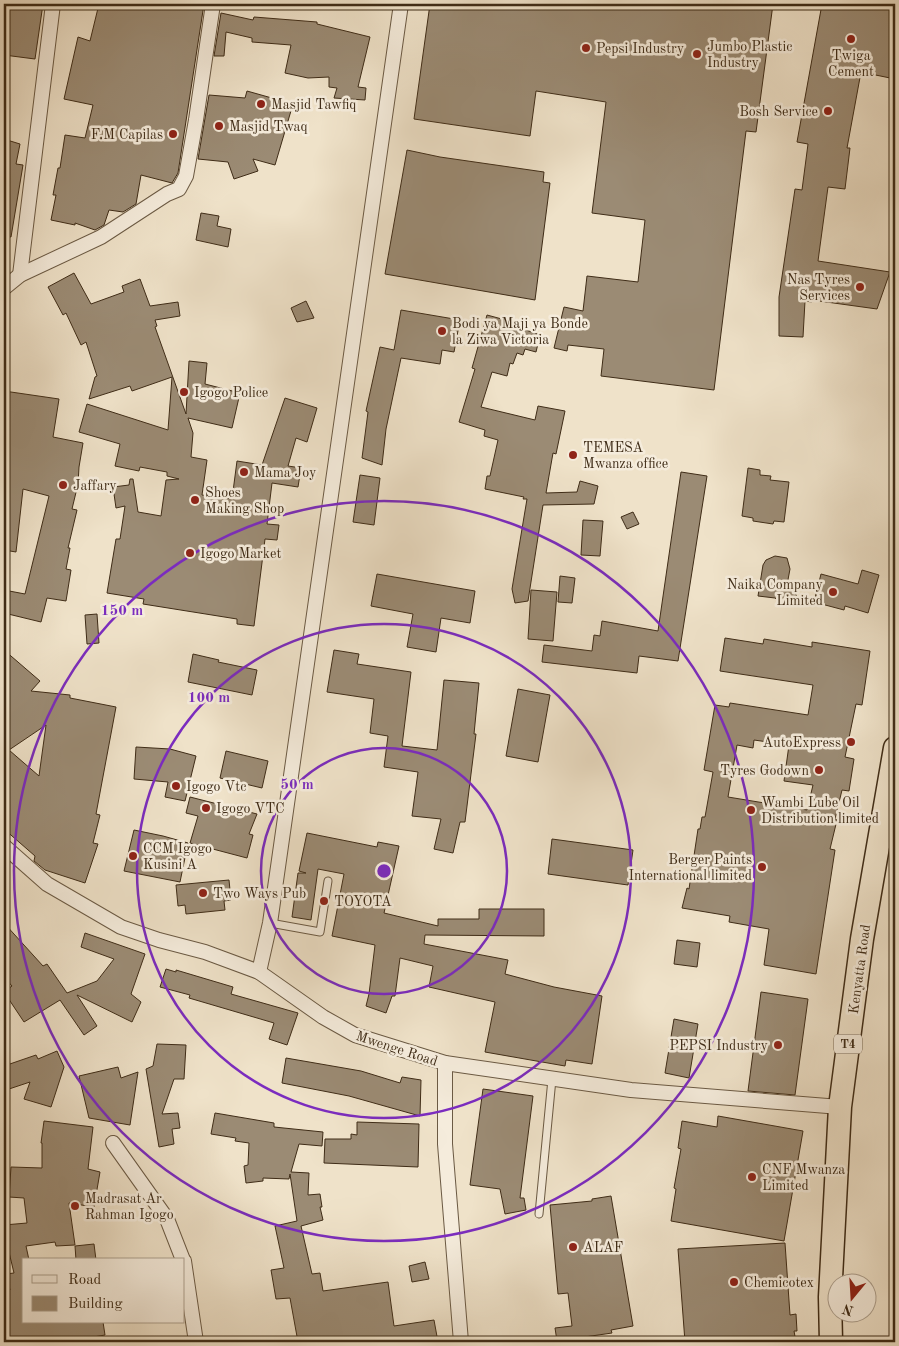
<svg xmlns="http://www.w3.org/2000/svg" width="899" height="1346" font-family="'Old Standard TT',serif">
<style>
.building{fill:#9b8b74;stroke:#3f2c17;fill-rule:evenodd}
.lines{fill:none;stroke-linecap:round;stroke-linejoin:round}
.service-casing{stroke:#6b5a44;stroke-width:9}
.minor-casing{stroke:#6b5a44;stroke-width:16}
.trunk-casing{stroke:#3f2c17;stroke-width:25}
.service{stroke:#f5ecdc;stroke-width:7}
.minor{stroke:#f5ecdc;stroke-width:14}
.trunk{stroke:#efe2c9;stroke-width:22}
.ring{fill:none;stroke:#7b2cbf;stroke-width:2.5}
.poi-dot{fill:#8f2418;stroke:#f5ecdc;stroke-width:2}
.labels{text-anchor:middle;stroke-width:5;stroke-linejoin:round;paint-order:stroke}
.shield{fill:#f5ecdc;stroke:#766652;stroke-width:1}
.shield-label{font-size:12px;font-weight:bold;fill:#3f2c17}
.poi-label{font-size:14px;fill:#3f2c17;stroke:#f5ecdc;text-anchor:start}
.street-label{font-size:14px;fill:#3f2c17;stroke:#f5ecdc}
.centre{fill:#7b2cbf;stroke:#f5ecdc;stroke-width:2.5}
.ring-label{font-size:15px;text-anchor:middle;font-weight:bold;fill:#7b2cbf;stroke:#f5ecdc;stroke-width:5;stroke-linejoin:round;paint-order:stroke}
</style>
<rect width="100%" height="100%" fill="#efe2c9"/>
<filter id="stains"><feTurbulence type="fractalNoise" baseFrequency=".004" numOctaves="4"/><feColorMatrix values="0 0 0 0 .2 0 0 0 0 .09 0 0 0 0 .02 0 0 0 .5 -.17"/></filter>
<radialGradient id="worn" r=".72"><stop offset=".6" stop-color="#630" stop-opacity="0"/><stop offset="1" stop-color="#630" stop-opacity=".3"/></radialGradient>
<!-- building -->
<g class="building">
<path d="M10 4H43L35 59 4 55V27L7 28Z"/>
<path d="M99 4H204L178 173 172 183 141 175 136 204 123 212 109 210 104 225 95 230 75 223V225L51 220 56 195H53L58 168H60L65 135 85 138 93 105 64 99 78 37 90 41Z"/>
<path d="M430 4H773L756 132 746 131 714 390 601 376 604 349 568 345 567 351 554 348 564 307 583 311 587 276 638 282 645 220 592 213 606 102 536 91 530 136 414 119Z"/>
<path d="M822 4H895V79L861 72 847 148H850L845 189 828 187 818 261 890 272 877 309 812 300V302L805 301 803 337 779 336V297L795 189 802 190 808 144 797 142Z"/>
<path d="M221 13 253 20 254 17 317 22V24L370 37 358 87 366 88 365 100 334 98 337 88 329 87V77L308 78 285 73 291 45 252 42V38L226 32 224 56H214Z"/>
<path d="M247 91 293 104 275 165 253 159 258 171 234 179 228 162 198 159 209 95 245 98Z"/>
<path d="M7 140 20 144 16 164 23 165 11 237 4 236V152Z"/>
<path d="M407 150 440 157 544 172 543 182 550 183 535 300 385 274Z"/>
<path d="M201 213 219 216 217 226 231 229 228 247 196 240Z"/>
<path d="M74 273 91 304 124 292 122 286 140 279 150 306 178 302 180 316 155 320 157 326 155 327 186 414 189 361 207 363 205 384 240 393 232 428 188 418 193 433 191 457 207 460 202 495 232 499 237 461 262 465 285 398 317 408 307 442 296 438 288 466 301 468 298 487 272 483 267 524 279 525 277 540 265 539 254 626 237 624V619L143 604 144 599 107 593 116 539H120L125 506 116 508 113 487 129 485 130 479H133L138 512 161 516 166 480 179 479 167 476V472L140 467 139 471 115 466 120 444 79 432 87 404 168 430 172 377 132 391 130 386 89 399 95 377 97 376 86 342 81 345 66 313 63 315 48 287Z"/>
<path d="M306 301 314 318 297 322 291 308Z"/>
<path d="M401 310 460 320 454 352 442 350 440 364 401 358 386 429 382 465 362 458 368 412 366 411 380 347 394 350Z"/>
<path d="M487 315 524 325 523 329 540 335 536 352 525 349 523 355 517 353 513 364 510 363 507 376 492 372 481 407 535 420 538 406 565 411 556 454 553 453 546 493 577 492 580 481 598 486 594 504 543 505 528 601 515 603 512 589 527 499H523L524 497 485 489 487 476H490L498 440 484 436 485 430 459 422 475 369 472 368Z"/>
<path d="M4 391 59 399 53 437 83 443 79 467 78 484 72 509 77 510 68 548H70L66 569 71 570 66 601 47 598 41 622 4 613V590L25 594 49 496 23 489 16 552 4 550Z"/>
<path d="M748 468 760 470V475L771 476 770 480 789 482 784 522 774 521 773 524 753 521V518L742 516Z"/>
<path d="M681 472 707 476 678 661 639 656 637 673 542 662 544 645 592 651 594 635 600 636 602 621 658 631Z"/>
<path d="M360 475 380 478 374 525 353 522Z"/>
<path d="M633 512 639 524 627 529 621 517Z"/>
<path d="M583 520 603 521 600 556 581 555Z"/>
<path d="M775 556 787 558 790 569 787 585 792 588 798 598 788 603H781L775 598 758 596 763 565 766 560Z"/>
<path d="M862 570 879 575 868 613 845 606 844 610 814 602 821 574 858 584Z"/>
<path d="M377 574 475 591 470 623 441 618 436 652 407 647 413 614 371 606Z"/>
<path d="M560 576 575 578 572 603 558 602Z"/>
<path d="M531 590 557 592 553 641 528 639Z"/>
<path d="M97 614 99 643 87 644 85 615Z"/>
<path d="M725 638 763 644 764 639 812 647V642L870 651 862 705 856 704 845 757 854 759 849 791 842 790 835 819 837 820 830 849 835 850 816 974 764 965 769 929 729 922 730 916 682 908 687 888 689 889 698 829H700L702 817H705L713 772 704 770 715 705 729 707 730 703 808 715 813 685 720 671ZM754 740 789 745 784 781 813 785 807 810 728 797 737 745 753 748Z"/>
<path d="M4 650 40 681 31 691 70 695V698L116 707 96 814 100 815 93 843 98 844 85 883 45 870 34 861 35 856 4 829ZM46 725 39 776 9 750Z"/>
<path d="M334 650 359 654 357 664 411 672 402 746 437 750 444 680 479 683 474 734H476L465 822H460L453 853 434 849 441 819 412 816 418 772 384 767 388 736 370 733 374 699 327 692Z"/>
<path d="M193 654 219 660 218 662 257 670 252 695 188 682Z"/>
<path d="M518 689 550 695 538 762 506 756Z"/>
<path d="M136 747 170 749 196 756 185 801 165 797 168 782 134 779Z"/>
<path d="M226 751 268 761 262 788 220 778Z"/>
<path d="M190 797 257 814 249 834 253 835 247 858 190 843 198 816 186 813Z"/>
<path d="M134 830 163 836 188 843 180 882 124 871Z"/>
<path d="M307 833 377 847 378 842 399 846 384 913 438 926V919H479V909H544V936L425 935 424 944 508 960 505 974 554 987 602 996 592 1064 566 1060 565 1066 485 1052 495 1002 429 987 433 966 400 958 395 996H392L386 1013 366 1006 369 994 375 945 332 936 344 874 318 869 311 920 292 917 298 873H306L299 871Z"/>
<path d="M552 839 633 850 628 885 548 874Z"/>
<path d="M229 880 231 900 224 901 225 910 186 914 185 905 178 906 176 885Z"/>
<path d="M4 923 43 966 47 964 67 993 97 981 114 959 81 947 85 933 145 954 131 994 141 1002 132 1022 77 995 97 1026 84 1035 60 1000 24 1022 4 992 12 986 4 977Z"/>
<path d="M677 940 700 943 697 967 674 964Z"/>
<path d="M166 969 176 972V970L233 987 231 994 298 1013 287 1045 269 1039 274 1023 189 998 190 995 160 987Z"/>
<path d="M761 992 808 999 795 1095 748 1091Z"/>
<path d="M674 1019 698 1024 689 1078 665 1073Z"/>
<path d="M157 1044 186 1045 184 1079H174L162 1114 178 1113 180 1128 172 1129 174 1144 159 1147 146 1069 153 1066Z"/>
<path d="M57 1051 64 1067 51 1107 24 1099 30 1082 9 1089 4 1073V1066L36 1055 38 1059Z"/>
<path d="M286 1058 361 1071 400 1083 402 1077 421 1080 420 1116 349 1096 282 1083Z"/>
<path d="M118 1067 121 1078 138 1072 130 1125 89 1118 79 1076Z"/>
<path d="M483 1089 533 1096 520 1198H524L526 1210 505 1214 500 1189 470 1185Z"/>
<path d="M215 1113 274 1123V1127L323 1132 322 1146 299 1144 291 1172 309 1173 308 1195 320 1194 322 1207H320L323 1220 301 1226 312 1274 320 1273 323 1291 388 1282 394 1326 434 1320 438 1342H298L290 1298 276 1299 271 1270 284 1268 275 1226 297 1221 290 1174 289 1179 263 1178V1181L246 1183 244 1166 248 1165 249 1143 235 1141 236 1138 211 1134Z"/>
<path d="M718 1116 803 1131 784 1241 671 1221 676 1189 674 1188 681 1149 678 1148 682 1121 717 1127Z"/>
<path d="M44 1121 93 1127 88 1169 100 1172 94 1207 69 1203 75 1245 56 1246 55 1242 26 1246 29 1260H24V1322H103L105 1335 65 1342H4V1290H10L6 1274 14 1273 8 1248H5L4 1225 27 1223 24 1198 9 1197 11 1167 42 1168V1143H41Z"/>
<path d="M357 1122 419 1124 418 1167 324 1163 325 1139H351V1134L357 1135Z"/>
<path d="M611 1196 633 1326 611 1330 612 1333 557 1341 555 1328 572 1326 568 1293 558 1294 550 1205 592 1201V1199Z"/>
<path d="M785 1243 790 1315 796 1314 797 1331H794L796 1342H685L678 1249Z"/>
<path d="M94 1244 96 1260H76L75 1246Z"/>
<path d="M425 1262 429 1279 412 1282 409 1266Z"/>
</g>
<g class="lines">
<defs>
<g id="service">
<path d="M270 923 320 932 328 881"/>
<path d="M539 1214 552 1079"/>
</g>
<g id="minor">
<path d="M20 275 53 4"/>
<path d="M4 288 20 275 101 237 167 194 179 189 186 176 196 120 213 4"/>
<path d="M4 846 47 884 121 927 159 940 205 952 259 972 323 1017 355 1035 445 1063 631 1090 840 1107"/>
<path d="M259 972 270 923 401 4"/>
<path d="M445 1063V1144L461 1342"/>
<path d="M113 1143 167 1219 183 1260"/>
<path d="M184 1261 196 1342"/>
</g>
<path id="trunk" d="M831 1342 830 1297 840 1107 862 939 895 748"/>
</defs>
<!-- service casing -->
<use href="#service" class="service-casing"/>
<!-- minor casing -->
<use href="#minor" class="minor-casing"/>
<!-- trunk casing -->
<use href="#trunk" class="trunk-casing"/>
<!-- service -->
<use href="#service" class="service"/>
<!-- minor -->
<use href="#minor" class="minor"/>
<!-- trunk -->
<use href="#trunk" class="trunk"/>
</g>
<!-- distance rings -->
<g class="ring">
<circle cx="384" cy="871" r="123"/>
<circle cx="384" cy="871" r="247"/>
<circle cx="384" cy="871" r="370"/>
</g>
<!-- markers -->
<g class="poi-dot">
<circle cx="851" cy="39" r="5"/>
<circle cx="586" cy="48" r="5"/>
<circle cx="697" cy="54" r="5"/>
<circle cx="261" cy="104" r="5"/>
<circle cx="828" cy="111" r="5"/>
<circle cx="219" cy="126" r="5"/>
<circle cx="173" cy="134" r="5"/>
<circle cx="860" cy="287" r="5"/>
<circle cx="442" cy="331" r="5"/>
<circle cx="184" cy="392" r="5"/>
<circle cx="573" cy="455" r="5"/>
<circle cx="244" cy="472" r="5"/>
<circle cx="63" cy="485" r="5"/>
<circle cx="195" cy="500" r="5"/>
<circle cx="190" cy="553" r="5"/>
<circle cx="833" cy="592" r="5"/>
<circle cx="851" cy="742" r="5"/>
<circle cx="819" cy="770" r="5"/>
<circle cx="176" cy="786" r="5"/>
<circle cx="206" cy="808" r="5"/>
<circle cx="751" cy="810" r="5"/>
<circle cx="133" cy="856" r="5"/>
<circle cx="762" cy="867" r="5"/>
<circle cx="203" cy="893" r="5"/>
<circle cx="324" cy="901" r="5"/>
<circle cx="778" cy="1045" r="5"/>
<circle cx="752" cy="1177" r="5"/>
<circle cx="75" cy="1206" r="5"/>
<circle cx="573" cy="1247" r="5"/>
<circle cx="734" cy="1282" r="5"/>
</g>
<g class="labels">
<!-- shield labels -->
<rect class="shield" x="834" y="1034.5" width="28" height="19" rx="4"/>
<g class="shield-label">
<text x="848" y="1048">T4</text>
</g>
<!-- poi labels -->
<g class="poi-label">
<text x="707" y="51">Jumbo Plastic<tspan x="707" dy="16">Industry</tspan></text>
<text x="596" y="53">Pepsi Industry</text>
<text x="851" y="60" text-anchor="middle">Twiga<tspan x="851" dy="16">Cement</tspan></text>
<text x="271" y="109">Masjid Tawfiq</text>
<text x="818" y="116" text-anchor="end">Bosh Service</text>
<text x="229" y="131">Masjid Twaq</text>
<text x="163" y="139" text-anchor="end">F.M Capilas</text>
<text x="850" y="284" text-anchor="end">Nas Tyres<tspan x="850" dy="16">Services</tspan></text>
<text x="452" y="328">Bodi ya Maji ya Bonde<tspan x="452" dy="16">la Ziwa Victoria</tspan></text>
<text x="194" y="397">Igogo Police</text>
<text x="583" y="452">TEMESA<tspan x="583" dy="16">Mwanza office</tspan></text>
<text x="254" y="477">Mama Joy</text>
<text x="73" y="490">Jaffary</text>
<text x="205" y="497">Shoes<tspan x="205" dy="16">Making Shop</tspan></text>
<text x="200" y="558">Igogo Market</text>
<text x="823" y="589" text-anchor="end">Naika Company<tspan x="823" dy="16">Limited</tspan></text>
<text x="841" y="747" text-anchor="end">AutoExpress</text>
<text x="809" y="775" text-anchor="end">Tyres Godown</text>
<text x="186" y="791">Igogo Vtc</text>
<text x="761" y="807">Wambi Lube Oil<tspan x="761" dy="16">Distribution limited</tspan></text>
<text x="216" y="813">Igogo VTC</text>
<text x="143" y="853">CCM Igogo<tspan x="143" dy="16">Kusini A</tspan></text>
<text x="752" y="864" text-anchor="end">Berger Paints<tspan x="752" dy="16">International limited</tspan></text>
<text x="213" y="898">Two Ways Pub</text>
<text x="334" y="906">TOYOTA</text>
<text x="768" y="1050" text-anchor="end">PEPSI Industry</text>
<text x="762" y="1174">CNF Mwanza<tspan x="762" dy="16">Limited</tspan></text>
<text x="85" y="1203">Madrasat Ar<tspan x="85" dy="16">Rahman Igogo</tspan></text>
<text x="583" y="1252">ALAF</text>
<text x="744" y="1287">Chemicotex</text>
</g>
<!-- street labels -->
<g class="street-label">
<text transform="translate(859 969) rotate(-82)" y="5">Kenyatta Road</text>
<text transform="translate(397 1048) rotate(18)" y="5">Mwenge Road</text>
</g>
</g>
<circle cx="384" cy="871" r="8" class="centre"/>
<g class="ring-label">
<text x="122" y="615">150 m</text>
<text x="209" y="702">100 m</text>
<text x="297" y="789">50 m</text>
</g>
<!-- margin -->
<rect width="899" height="1346" fill="none" stroke="#efe2c9" stroke-width="20"/>
<rect x="5" y="5" width="889" height="1336" fill="none" stroke="#3f2c17" stroke-width="2.5"/>
<rect x="10" y="10" width="879" height="1326" fill="none" stroke="#3f2c17"/>
<!-- legend -->
<rect x="22" y="1258" width="162" height="65" fill="#f5ecdc" stroke="#ac9f8d"/>
<rect x="32" y="1275" width="25" height="8" fill="#f5ecdc" stroke="#ac9f8d"/>
<text x="68" y="1284" font-size="15" fill="#3f2c17">Road</text>
<rect x="32" y="1296" width="25" height="15" fill="#9b8b74" stroke="#ac9f8d"/>
<text x="68" y="1308" font-size="15" fill="#3f2c17">Building</text>
<!-- north arrow -->
<g transform="translate(852 1298) rotate(198)"><circle r="24" fill="#f5ecdc" stroke="#ac9f8d"/>
<path d="M0-4L9 19L0 12L-9 19Z" fill="#8f2418"/>
<text y="-8" font-size="14" font-weight="bold" text-anchor="middle" fill="#3f2c17">N</text>
</g>
<rect width="100%" height="100%" filter="url(#stains)"/>
<rect width="100%" height="100%" fill="url(#worn)"/>
</svg>
